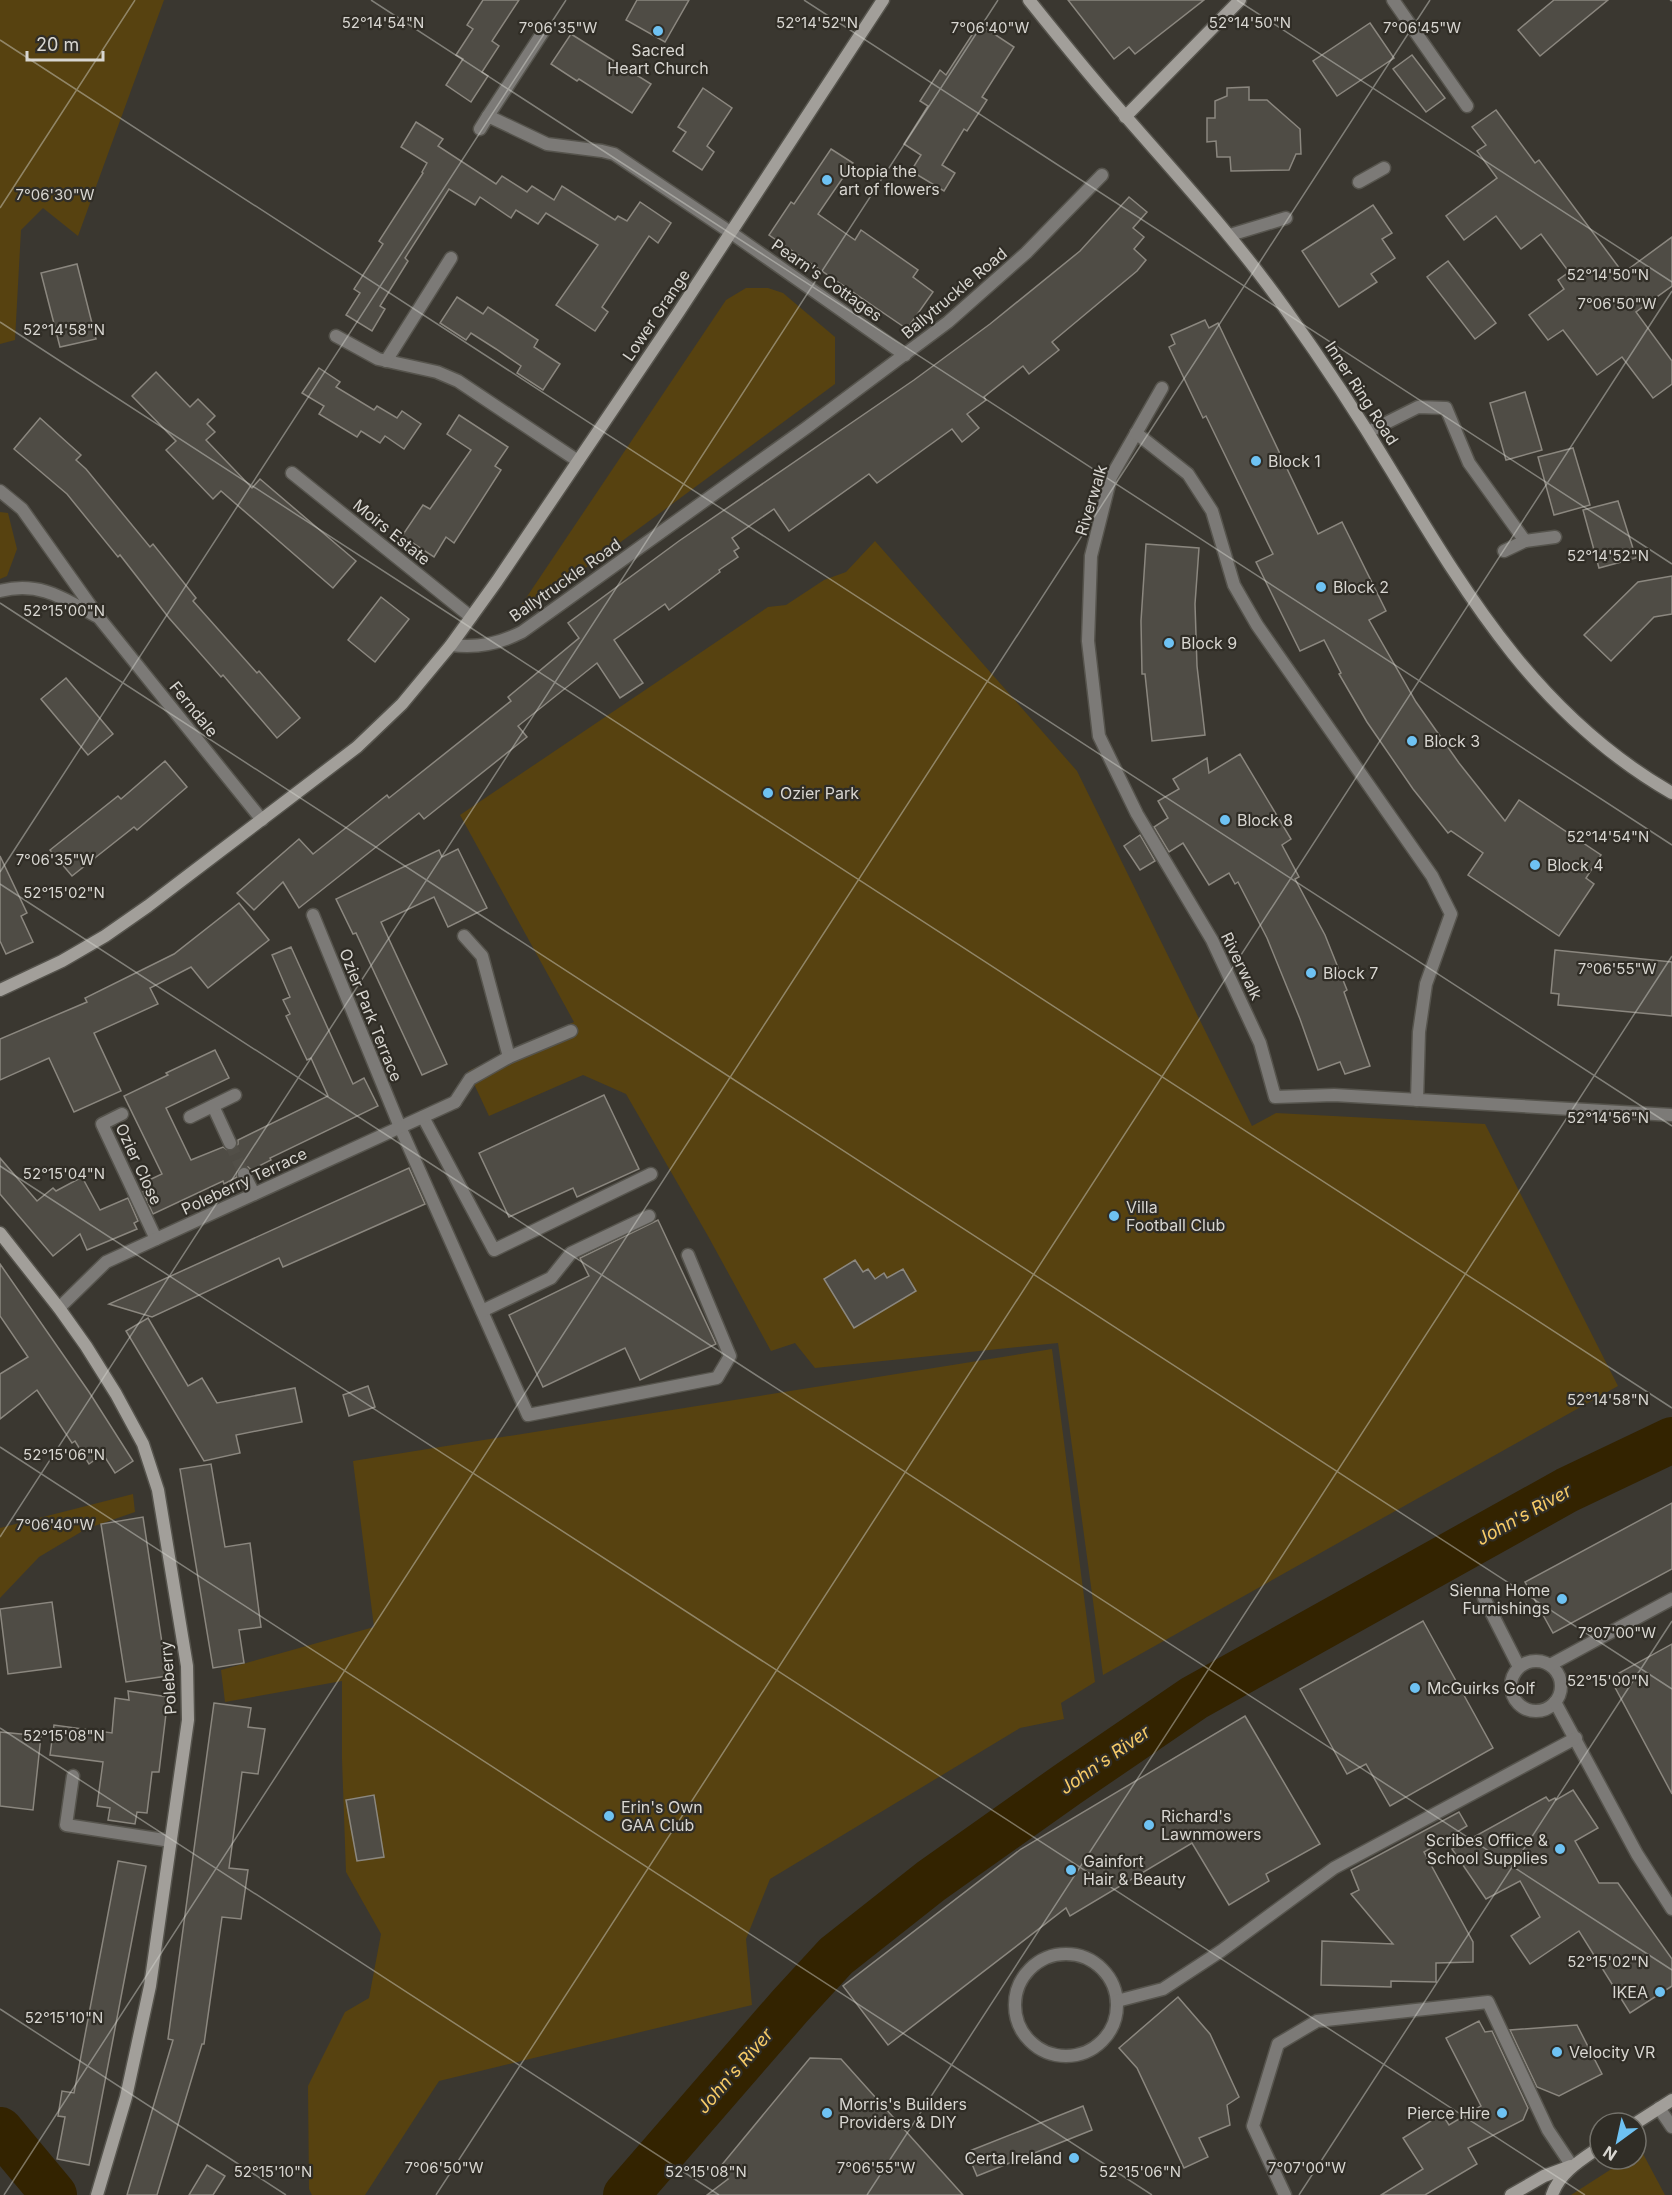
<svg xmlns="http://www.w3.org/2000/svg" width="1672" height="2195" font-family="Inter,sans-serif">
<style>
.green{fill:#574210}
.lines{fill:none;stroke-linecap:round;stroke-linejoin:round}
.river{stroke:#332300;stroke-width:46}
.building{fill:#4f4c45;stroke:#8b877f;stroke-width:1.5}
.street-tunnel{stroke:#524f48;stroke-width:12;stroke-dasharray:12 6;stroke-linecap:butt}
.lane-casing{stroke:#56544d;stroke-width:15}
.street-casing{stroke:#56544d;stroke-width:15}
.secondary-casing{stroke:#56544d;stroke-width:15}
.lane{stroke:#7c7a77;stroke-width:12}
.street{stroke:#7c7a77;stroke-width:12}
.secondary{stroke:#a29f9a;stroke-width:12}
.ticks{fill:none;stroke:#d8d6d1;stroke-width:1.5;stroke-opacity:0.45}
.poi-dot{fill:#6ec2f3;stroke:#302d26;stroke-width:2}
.labels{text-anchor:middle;stroke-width:4.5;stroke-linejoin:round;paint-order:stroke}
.poi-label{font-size:16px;fill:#d8d6d1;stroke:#302d26;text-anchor:start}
.street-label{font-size:16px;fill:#d8d6d1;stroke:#302d26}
.water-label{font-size:18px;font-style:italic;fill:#f7cb67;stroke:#302d26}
.ticks-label{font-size:15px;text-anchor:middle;fill:#d8d6d1;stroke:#302d26;stroke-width:4.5;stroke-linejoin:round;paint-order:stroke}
</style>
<rect width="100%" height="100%" fill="#3a3730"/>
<!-- green -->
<g class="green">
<path d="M0 0H164L78 236 43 208 21 230 15 340 0 344Z"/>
<path d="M746 288H768L783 293 835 337V384L523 614 518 610 726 300Z"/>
<path d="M0 512 8 513 17 549 7 576 0 579Z"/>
<path d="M875 541 1077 771 1252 1126 1276 1113 1485 1124 1618 1386 1103 1675 1058 1343 815 1368 795 1343 771 1351 708 1236 626 1094 583 1075 489 1116 468 1071 574 1022 460 815 768 607 786 605 824 580 846 572Z"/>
<path d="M1052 1349 1095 1682 1061 1703 1064 1719 1020 1728 770 1879 746 1939 752 2005 439 2081 365 2195H312L309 2189 308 2086 345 2012 369 1998 381 1934 346 1872 342 1759V1681L225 1702 221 1670 374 1627 353 1461Z"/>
<path d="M133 1494 135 1512 86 1529 39 1557 0 1598V1528Z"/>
<path d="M1641 2150 1665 2195H1571L1627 2159H1636V2153Z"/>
</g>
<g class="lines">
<!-- river -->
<g class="river">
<path d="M0 2130 54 2195"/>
<path d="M626 2195 790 2006 836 1956 931 1881 1068 1784 1194 1698 1567 1490 1672 1440"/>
</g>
</g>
<!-- building -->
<g class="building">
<path d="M483 0H519L492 41 499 46 482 72 488 76 471 102 446 85 463 59 456 55 473 29 467 25Z"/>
<path d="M637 0H689L665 42 626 20Z"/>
<path d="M1068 0H1204L1135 54 1129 47 1114 59Z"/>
<path d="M1554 0H1608L1540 56 1518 30Z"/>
<path d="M1370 23 1394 58 1337 96 1313 61Z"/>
<path d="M979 24 1014 47 982 97 987 100 967 131 964 129 942 165 955 173 944 191 911 171 921 155 904 144 928 106 920 101 940 70 946 75Z"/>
<path d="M571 34 651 84 632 113 579 79 577 81 551 64Z"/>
<path d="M1412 55 1445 98 1426 112 1393 69Z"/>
<path d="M1249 87V100H1267L1300 129 1301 154H1296L1289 170 1231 171 1230 157H1217L1216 141 1207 142V118H1215V101L1227 96V88Z"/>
<path d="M703 88 732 108 707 146 714 152 702 170 673 151 686 132 678 127Z"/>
<path d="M1496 110 1535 163 1539 160 1623 273 1672 237V286L1636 312 1672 361V384L1653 398 1622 357 1597 375 1563 330 1548 340 1529 315 1564 289 1558 280 1569 272 1541 234 1521 249 1496 216 1464 240 1446 216 1497 178 1477 151 1486 145 1472 127Z"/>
<path d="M416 122 443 139 438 146 496 184 502 176 527 192 532 186 554 200 562 186 615 220 618 216 627 221 640 202 671 223 658 243 649 236 602 307 608 312 595 331 556 305 598 245 546 213 538 224 516 210 511 218 480 197 475 205 449 189 405 258 408 261 380 306 385 309 372 331 346 315 360 293 354 289 383 244 379 241 423 173 422 172 427 163 401 147Z"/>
<path d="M831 149 853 163 818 214 855 240 861 230 918 270 913 277 933 292 907 329 769 235 791 202 794 204Z"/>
<path d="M1129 197 1147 212 1133 228 1144 237 1134 249 1146 260 1137 271 1052 342 1059 350 1029 374 1023 366 984 397 986 400 967 414 979 428 962 442 952 429 877 483 869 474 789 531 774 509 732 538 739 548 734 551 738 557 719 570 720 572 669 610 665 604 614 640 643 683 620 698 597 663 518 726 527 737 424 819 419 813 299 908 283 882 254 910 237 893 299 839 313 854 387 795 389 798 511 701 508 697 579 638 568 623 679 541 914 380 990 324 1080 251Z"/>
<path d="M1373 205 1392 233 1382 239 1395 258 1371 274 1377 282 1339 307 1302 251Z"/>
<path d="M1448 261 1496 323 1475 339 1427 277Z"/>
<path d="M77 264 96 339 60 347 41 273Z"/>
<path d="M457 297 483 314 488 307 538 340 534 347 560 364 543 390 517 373 521 366 496 349 471 333 466 340 440 323Z"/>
<path d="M1205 320 1209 328 1218 323 1318 534 1342 522 1386 611 1369 620 1416 702 1459 763 1505 821 1519 800 1601 855 1586 878 1594 884 1559 936 1468 875 1483 853 1451 831 1448 833 1413 789 1367 722 1339 674 1341 673 1324 640 1300 651 1256 562 1273 554 1206 416 1203 418 1169 347 1175 344 1171 335Z"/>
<path d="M319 368 340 382 336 387 374 410 377 406 397 418 402 411 421 424 404 449 385 436 380 443 361 431 357 437 319 414 324 406 302 393Z"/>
<path d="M156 372 190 407 198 399 215 416 207 424 215 432 206 440 252 488 260 479 356 561 333 588 221 491 213 499 166 450 176 441 132 396Z"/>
<path d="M1525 392 1542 450 1506 460 1490 403Z"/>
<path d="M459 415 508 447 495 466 501 470 454 543 446 537 434 557 402 536 423 505 430 509 471 450 447 434Z"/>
<path d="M40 418 81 455 76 460 86 469 150 547 153 544 196 598 193 601 257 673 259 671 300 718 277 738 223 675 221 677 169 618 120 555 118 557 67 494 14 449Z"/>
<path d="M1573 448 1590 505 1554 515 1538 457Z"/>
<path d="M1618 501 1636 558 1599 568 1583 510Z"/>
<path d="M1146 544 1199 548 1195 604 1197 666 1205 735 1152 741 1145 674H1142L1141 621Z"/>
<path d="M1672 576V614L1654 617 1611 661 1584 635 1638 582Z"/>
<path d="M381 597 409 619 375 662 348 640Z"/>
<path d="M66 678 113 734 88 755 41 699Z"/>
<path d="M1240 754 1291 839 1282 845 1299 877 1295 879 1325 935 1347 990 1344 992 1370 1066 1345 1074 1340 1062 1318 1070 1300 1019 1267 938 1238 882 1235 884 1229 873 1209 885 1183 843 1169 852 1154 827 1168 818 1158 801 1179 789 1173 779 1207 758 1209 773Z"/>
<path d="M165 761 187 787 137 830 134 827 72 876 50 850 118 796 121 799Z"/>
<path d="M1140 835 1155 861 1140 870 1124 846Z"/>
<path d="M458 849 487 908 448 927 434 897 381 922 447 1064 422 1075 356 933 353 934 336 899 439 850 442 857Z"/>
<path d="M0 856 27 913 21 916 33 942 6 954 0 941Z"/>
<path d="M239 903 269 940 208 988 191 967 150 988 158 1004 94 1033 121 1091 74 1112 49 1058 0 1080V1039L87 1002 85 998 174 954Z"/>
<path d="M291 947 353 1084 364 1078 378 1106 270 1158 271 1160 251 1170 248 1167 241 1166 237 1170V1177L224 1184 223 1181 153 1214 143 1192 148 1190 145 1182 162 1174 124 1096 168 1075 166 1073 215 1050 229 1078 166 1108 191 1160 223 1147 229 1151 234 1150 238 1144V1140L328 1096 311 1058 307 1060 286 1016 290 1014 283 1000 290 997 272 955Z"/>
<path d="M1555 950 1672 962V1016L1558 1005 1559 994 1551 993Z"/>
<path d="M604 1095 639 1169 577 1197 573 1188 509 1217 479 1153Z"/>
<path d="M0 1158 37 1201 53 1188 56 1191 82 1177 100 1210 128 1198 138 1221 134 1223 137 1229 87 1250 80 1234 53 1256 0 1194Z"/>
<path d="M409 1168 425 1204 283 1267 279 1258 152 1317 109 1304Z"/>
<path d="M658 1220 716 1344 640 1380 625 1348 543 1387 509 1315 589 1276 580 1258Z"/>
<path d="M855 1260 863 1272 868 1269 875 1279 884 1273 887 1278 903 1269 916 1291 854 1328 824 1279Z"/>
<path d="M0 1264 89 1392 133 1461 115 1473 103 1454 89 1464 75 1441 72 1443 37 1390 0 1419V1374L28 1357 0 1316Z"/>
<path d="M148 1318 188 1386 202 1378 217 1403 295 1388 302 1422 236 1435 240 1453 204 1461 126 1331Z"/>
<path d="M368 1386 375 1407 349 1416 343 1395Z"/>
<path d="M211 1464 225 1547 250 1543 261 1627 239 1630 244 1663 213 1668 180 1469Z"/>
<path d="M1672 1503V1569L1553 1633 1525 1582Z"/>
<path d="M143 1517 167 1676 126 1682 101 1524Z"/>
<path d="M52 1602 61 1667 8 1674 0 1609Z"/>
<path d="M1423 1621 1493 1748 1390 1806 1366 1764 1347 1774 1300 1689Z"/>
<path d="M1672 1644V1794L1610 1678Z"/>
<path d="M128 1691 168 1697 159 1772H152L147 1813 137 1812 135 1824 108 1820 110 1808 97 1806 103 1762 50 1755 54 1725 112 1733 115 1698 129 1700Z"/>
<path d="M214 1703 251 1708 248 1727 265 1729 258 1774 242 1772 229 1868 248 1870 241 1919 222 1917 204 2044H202L157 2195H127L173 2040 168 2039Z"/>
<path d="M1245 1716 1320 1844 1266 1874 1269 1881 1229 1905 1192 1843 1070 1916 1066 1908 888 2045 843 1986 1021 1849Z"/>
<path d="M0 1732 41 1736 33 1810 0 1806Z"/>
<path d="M1573 1790 1598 1828 1575 1841 1599 1883H1618L1672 1959V1986L1630 2013 1579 1931 1530 1964 1511 1936 1540 1917 1520 1881 1486 1899 1452 1849 1546 1797 1549 1801 1555 1798 1556 1800Z"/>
<path d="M374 1795 384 1857 357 1861 346 1800Z"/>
<path d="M1459 1812 1467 1826 1424 1852 1473 1942V1962L1436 1963V1982L1391 1981V1987L1321 1985 1322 1941 1393 1944 1351 1894 1359 1890 1351 1870Z"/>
<path d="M118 1861 146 1866 89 2165 57 2159 65 2117 58 2116 62 2091 74 2093Z"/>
<path d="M1178 1997 1210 2034 1239 2097 1227 2105 1230 2125 1199 2138 1208 2157 1184 2168 1137 2068 1119 2048Z"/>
<path d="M1479 2021 1485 2032 1492 2031 1528 2108 1523 2120 1468 2148 1477 2164 1425 2195H1381L1423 2169 1403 2138 1442 2114 1449 2125 1481 2106 1446 2038Z"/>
<path d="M1577 2025 1602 2074 1559 2096 1537 2087 1510 2030Z"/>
<path d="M810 2058 841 2059 963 2195H707L728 2179 720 2167Z"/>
<path d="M1083 2106 1092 2130 977 2176 967 2152Z"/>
<path d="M207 2165 225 2176 213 2195H189Z"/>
</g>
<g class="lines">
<!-- street-tunnel -->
<path class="street-tunnel" d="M230 1143 244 1174"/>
<defs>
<g id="lane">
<path d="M1393 0 1467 106"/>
<path d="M1359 182 1384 168"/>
<path d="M1230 235 1286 218"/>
<path d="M464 936 482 956 509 1057"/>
<path d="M455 1102 470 1079 509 1057 571 1031"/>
<path d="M423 1117 494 1250 651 1174"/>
<path d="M400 1127 528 1415 717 1378 730 1356 688 1255"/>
<path d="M482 1311 551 1278 571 1253 649 1216"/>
<path d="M1484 1598 1519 1667"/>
<circle cx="1536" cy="1686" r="25"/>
<path d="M1550 1665 1672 1599"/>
<path d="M1555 1702 1637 1854 1672 1909"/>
<circle cx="1066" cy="2005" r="51"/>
<path d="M1117 2001 1163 1989 1221 1951 1334 1868 1576 1738"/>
<path d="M1659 2108 1672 2127"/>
<path d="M1285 2195 1253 2126 1278 2044 1317 2021 1488 2002 1548 2130 1572 2166"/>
</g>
<g id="street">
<path d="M488 116 543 32"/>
<path d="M480 129 488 116 547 144 602 151 614 154 730 232 905 355"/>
<path d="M336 336 378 359 437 372 458 381 578 461"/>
<path d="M386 361 451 258"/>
<path d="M1162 388 1111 477 1091 556 1088 641 1099 736 1137 814 1212 940 1260 1043 1275 1097 1334 1095 1672 1115"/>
<path d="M1368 432 1418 407 1446 408 1469 463 1525 541 1555 537"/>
<path d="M1136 433 1188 474 1212 511 1234 585 1257 625 1432 876 1451 914 1426 984 1419 1032 1417 1100"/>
<path d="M292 473 471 617"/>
<path d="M0 491 22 509 100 619 262 820"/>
<path d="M1504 551 1525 541"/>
<path d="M0 591C39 581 63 598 96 616"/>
<path d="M451 645C478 648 498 644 522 632L806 428 948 322 1026 253 1102 175"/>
<path d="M313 915 400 1127"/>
<path d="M213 1106 230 1143"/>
<path d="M122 1114 102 1124 156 1239"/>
<path d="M190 1117 235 1095"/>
<path d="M244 1174 254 1194"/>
<path d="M59 1308 106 1262 455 1102"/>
<path d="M73 1776 66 1825 171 1841"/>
</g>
<g id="secondary">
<path d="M1029 0C1061 40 1094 81 1128 119 1183 182 1238 242 1286 310 1323 362 1358 415 1391 470 1468 597 1538 716 1672 793"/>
<path d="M1125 117 1240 0"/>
<path d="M0 990 62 961 105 936 148 906 357 747 402 704 451 645 497 581 678 313 883 0"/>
<path d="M0 1233 59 1308 86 1346 116 1394 143 1444 158 1490 187 1666 188 1720 150 1986 126 2097 97 2195"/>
<path d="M1636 2123 1672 2100"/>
<path d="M1511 2195 1544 2176 1571 2166"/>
<path d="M1552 2195C1560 2172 1581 2160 1600 2147"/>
</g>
</defs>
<!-- lane casing -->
<use href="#lane" class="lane-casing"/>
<!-- street casing -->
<use href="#street" class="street-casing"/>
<!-- secondary casing -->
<use href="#secondary" class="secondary-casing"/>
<!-- lane -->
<use href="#lane" class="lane"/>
<!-- street -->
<use href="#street" class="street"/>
<!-- secondary -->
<use href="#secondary" class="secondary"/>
</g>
<!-- ticks -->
<path class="ticks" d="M371 0 1672 845M804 0 1672 564M1237 0 1672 282M1670 0 1672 1M0 40 1672 1126M0 208 135 0M0 322 1672 1408M0 603 1672 1689M0 872 566 0M0 884 1672 1970M0 1166 1585 2195M0 1447 1152 2195M0 1537 998 0M0 1728 719 2195M0 2009 286 2195M4 2195 1430 0M436 2195 1672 291M867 2195 1672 956M1299 2195 1672 1621"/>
<!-- markers -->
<g class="poi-dot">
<circle cx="658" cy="31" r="6"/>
<circle cx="827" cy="180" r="6"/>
<circle cx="1256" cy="461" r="6"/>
<circle cx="1321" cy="587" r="6"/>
<circle cx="1169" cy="643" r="6"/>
<circle cx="1412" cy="741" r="6"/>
<circle cx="768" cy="793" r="6"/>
<circle cx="1225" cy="820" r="6"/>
<circle cx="1535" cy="865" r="6"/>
<circle cx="1311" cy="973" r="6"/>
<circle cx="1114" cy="1216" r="6"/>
<circle cx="1562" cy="1599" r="6"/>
<circle cx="1415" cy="1688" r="6"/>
<circle cx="609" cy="1816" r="6"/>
<circle cx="1149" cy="1825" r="6"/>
<circle cx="1560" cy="1849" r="6"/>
<circle cx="1071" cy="1870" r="6"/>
<circle cx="1660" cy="1992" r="6"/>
<circle cx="1557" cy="2052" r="6"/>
<circle cx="827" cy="2113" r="6"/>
<circle cx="1502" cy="2113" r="6"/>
<circle cx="1074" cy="2158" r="6"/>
</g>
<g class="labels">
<!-- poi labels -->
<g class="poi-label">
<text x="658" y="56" text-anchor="middle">Sacred<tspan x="658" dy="18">Heart Church</tspan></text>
<text x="839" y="177">Utopia the<tspan x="839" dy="18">art of flowers</tspan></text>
<text x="1268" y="467">Block 1</text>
<text x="1333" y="593">Block 2</text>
<text x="1181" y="649">Block 9</text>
<text x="1424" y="747">Block 3</text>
<text x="780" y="799">Ozier Park</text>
<text x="1237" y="826">Block 8</text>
<text x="1547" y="871">Block 4</text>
<text x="1323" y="979">Block 7</text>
<text x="1126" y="1213">Villa<tspan x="1126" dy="18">Football Club</tspan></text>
<text x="1550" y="1596" text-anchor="end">Sienna Home<tspan x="1550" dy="18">Furnishings</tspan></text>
<text x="1427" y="1694">McGuirks Golf</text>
<text x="621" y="1813">Erin's Own<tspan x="621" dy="18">GAA Club</tspan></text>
<text x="1161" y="1822">Richard's<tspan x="1161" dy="18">Lawnmowers</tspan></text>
<text x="1548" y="1846" text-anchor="end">Scribes Office &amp;<tspan x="1548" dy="18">School Supplies</tspan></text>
<text x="1083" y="1867">Gainfort<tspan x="1083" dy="18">Hair &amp; Beauty</tspan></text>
<text x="1648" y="1998" text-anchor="end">IKEA</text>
<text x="1569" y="2058">Velocity VR</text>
<text x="839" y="2110">Morris's Builders<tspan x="839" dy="18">Providers &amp; DIY</tspan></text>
<text x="1490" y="2119" text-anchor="end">Pierce Hire</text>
<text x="1062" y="2164" text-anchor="end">Certa Ireland</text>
</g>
<!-- street labels -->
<g class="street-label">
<text transform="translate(827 280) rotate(35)" y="6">Pearn's Cottages</text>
<text transform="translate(954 293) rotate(-40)" y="6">Ballytruckle Road</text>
<text transform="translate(656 315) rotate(-56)" y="6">Lower Grange</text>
<text transform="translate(1362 393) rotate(57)" y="6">Inner Ring Road</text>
<text transform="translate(1091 500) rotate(-73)" y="6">Riverwalk</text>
<text transform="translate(392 532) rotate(39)" y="6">Moirs Estate</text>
<text transform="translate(565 580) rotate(-35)" y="6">Ballytruckle Road</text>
<text transform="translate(194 709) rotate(51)" y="6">Ferndale</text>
<text transform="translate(1242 966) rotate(64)" y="6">Riverwalk</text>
<text transform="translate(371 1015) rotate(68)" y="6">Ozier Park Terrace</text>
<text transform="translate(139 1164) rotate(65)" y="6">Ozier Close</text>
<text transform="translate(244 1181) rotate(-25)" y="6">Poleberry Terrace</text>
<text transform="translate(168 1678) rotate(-94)" y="6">Poleberry</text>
</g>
<!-- water labels -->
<g class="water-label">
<text transform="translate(1524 1515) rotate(-29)" y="6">John's River</text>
<text transform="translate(1105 1760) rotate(-35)" y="6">John's River</text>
<text transform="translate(735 2071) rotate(-49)" y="6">John's River</text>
</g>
</g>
<g class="ticks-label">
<text x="383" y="28">52°14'54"N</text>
<text x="1250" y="28">52°14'50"N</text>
<text x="817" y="28">52°14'52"N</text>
<text x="558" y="33">7°06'35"W</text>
<text x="990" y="33">7°06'40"W</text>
<text x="1422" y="33">7°06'45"W</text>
<text x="55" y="200">7°06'30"W</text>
<text x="1608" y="280">52°14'50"N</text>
<text x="1617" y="309">7°06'50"W</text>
<text x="64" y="335">52°14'58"N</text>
<text x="1608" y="561">52°14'52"N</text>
<text x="64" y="616">52°15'00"N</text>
<text x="1608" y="842">52°14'54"N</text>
<text x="55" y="865">7°06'35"W</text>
<text x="64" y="898">52°15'02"N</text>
<text x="1617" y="974">7°06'55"W</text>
<text x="1608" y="1123">52°14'56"N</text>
<text x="64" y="1179">52°15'04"N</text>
<text x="1608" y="1405">52°14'58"N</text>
<text x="64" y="1460">52°15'06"N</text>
<text x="55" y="1530">7°06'40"W</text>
<text x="1617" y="1638">7°07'00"W</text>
<text x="1608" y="1686">52°15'00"N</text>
<text x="64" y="1741">52°15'08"N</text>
<text x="1608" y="1967">52°15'02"N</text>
<text x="64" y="2023">52°15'10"N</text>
<text x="444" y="2173">7°06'50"W</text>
<text x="876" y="2173">7°06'55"W</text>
<text x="1307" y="2173">7°07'00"W</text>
<text x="273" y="2177">52°15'10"N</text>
<text x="706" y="2177">52°15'08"N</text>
<text x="1140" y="2177">52°15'06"N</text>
</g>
<!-- north arrow -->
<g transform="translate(1618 2141) rotate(213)"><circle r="28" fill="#302d26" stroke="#73716a" stroke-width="1.5"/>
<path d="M0-4.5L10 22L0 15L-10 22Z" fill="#6ec2f3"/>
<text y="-9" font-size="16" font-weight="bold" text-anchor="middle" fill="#d8d6d1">N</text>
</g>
<!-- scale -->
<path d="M27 51v9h76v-9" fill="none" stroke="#d8d6d1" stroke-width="3"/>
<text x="36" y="51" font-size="18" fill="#d8d6d1" stroke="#302d26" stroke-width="4.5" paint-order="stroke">20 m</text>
</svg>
